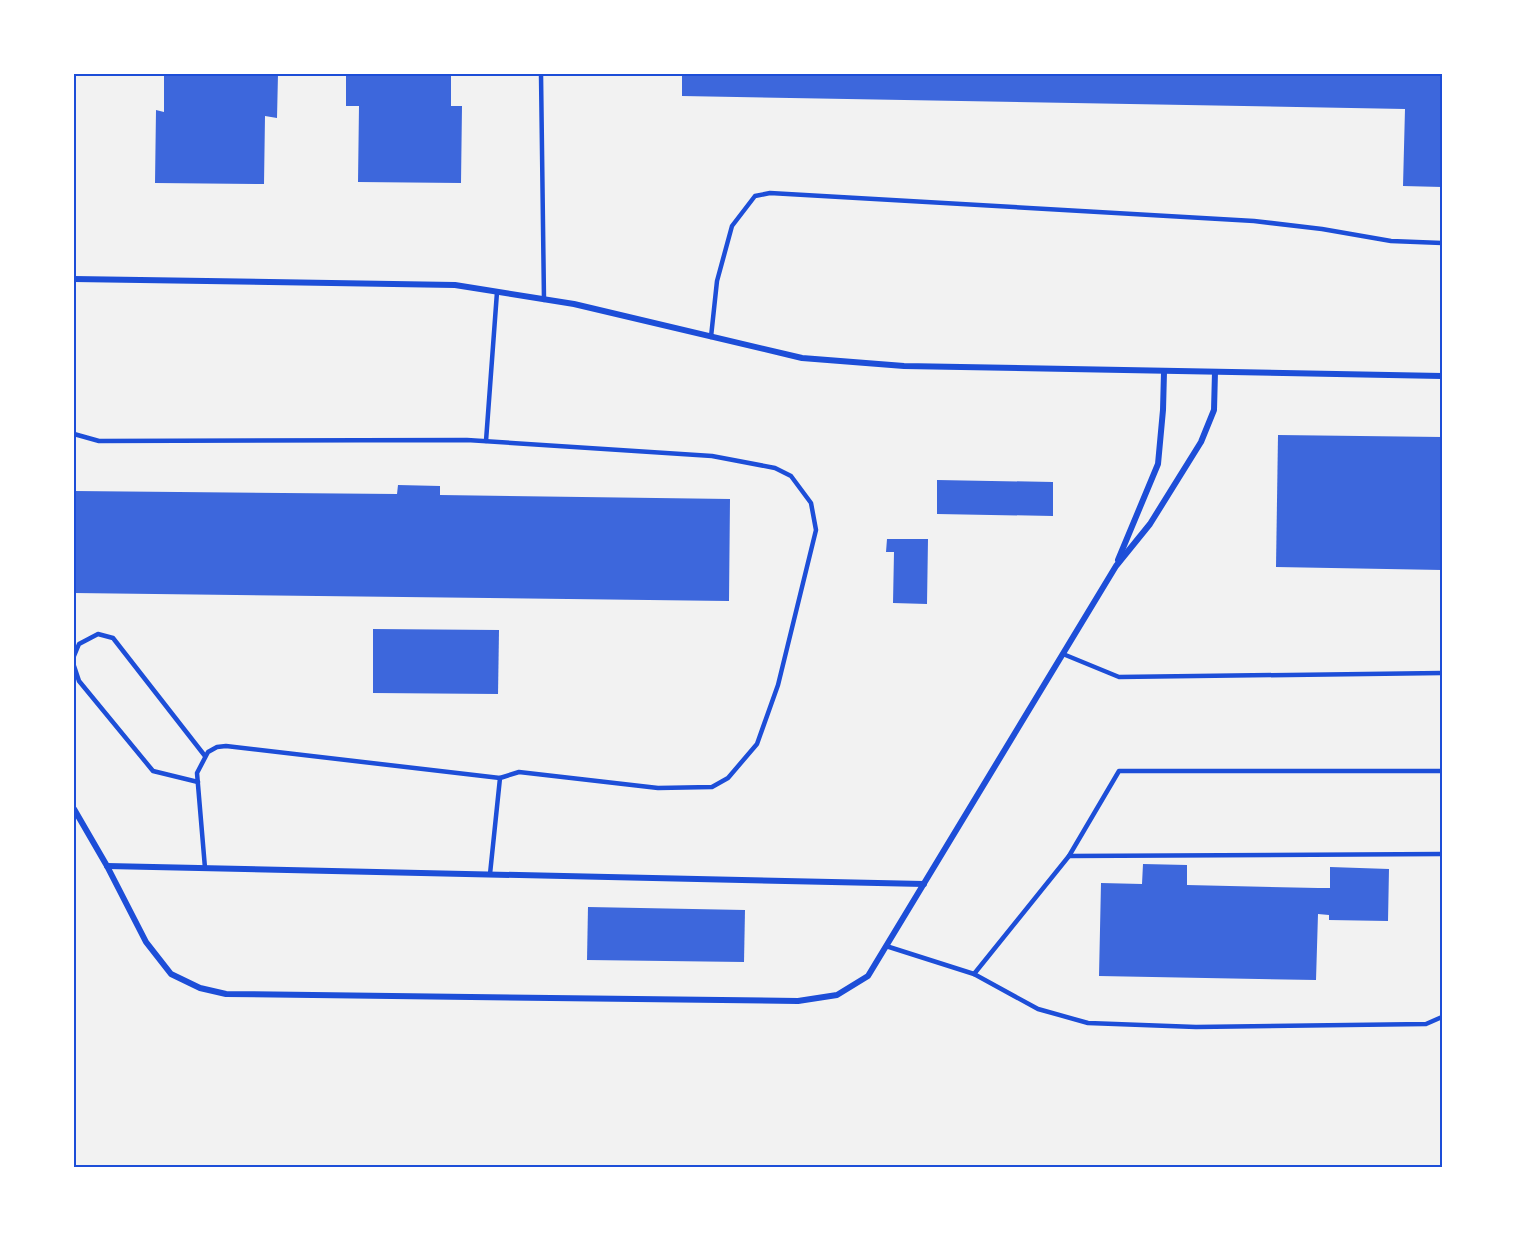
<svg xmlns="http://www.w3.org/2000/svg" width="1516" height="1241" font-family="'Source Serif 4',serif">
<style>
.building{fill:#3d67dc}
.lines{fill:none;stroke-linecap:round;stroke-linejoin:round}
.service{stroke:#1d4ed8;stroke-width:4.5}
.minor{stroke:#1d4ed8;stroke-width:6}
.neatline{fill:none;stroke:#1d4ed8;stroke-width:2}
</style>
<rect width="100%" height="100%" fill="#f2f2f2"/>
<!-- building -->
<g class="building">
<path d="M164 74H278L277 118 265 116 264 184 155 183 156 110 164 112Z"/>
<path d="M346 74H451V106H462L461 183 358 182 359 106H346Z"/>
<path d="M682 74H1442V187L1403 186 1405 109 682 96Z"/>
<path d="M1278 435 1442 437V570L1276 567Z"/>
<path d="M937 480 1053 482V516L937 514Z"/>
<path d="M398 485 440 486V495L730 499 729 601 74 593V491L397 494Z"/>
<path d="M887 539H928L927 604 893 603 894 552H886Z"/>
<path d="M373 629 499 630 498 694 373 693Z"/>
<path d="M1143 864 1187 865V885L1318 888H1330V867L1389 869 1388 921 1329 920V915L1318 914 1316 980 1099 976 1101 883 1142 884Z"/>
<path d="M588 907 745 910 744 962 587 960Z"/>
</g>
<g class="lines">
<!-- service -->
<g class="service">
<path d="M541 74 544 300"/>
<path d="M711 337 717 281 732 226 755 196 770 193 1254 221 1322 229 1391 241 1442 243"/>
<path d="M74 434 99 441 467 440 712 456 775 468 791 476 811 503 816 530 778 685 757 744 728 778 712 787 658 788 519 772 500 778 490 874"/>
<path d="M486 441 497 292"/>
<path d="M1063 654 1119 677 1442 673"/>
<path d="M74 656 79 644 98 634 113 638 205 756"/>
<path d="M74 666 79 681 153 771 198 782"/>
<path d="M1069 856 1119 771H1442"/>
<path d="M205 868 197 773 208 752 217 747 226 746 500 778"/>
<path d="M886 946 974 974 1038 1009 1088 1023 1196 1027 1426 1024 1442 1017"/>
<path d="M974 974 1069 856 1442 854"/>
</g>
<!-- minor -->
<g class="minor">
<path d="M74 279 455 285 574 304 802 358 904 366 1442 376"/>
<path d="M1118 560 1158 464 1163 410 1164 372"/>
<path d="M74 809 107 866 146 942 171 974 200 988 226 994 798 1001 837 995 868 976 1116 566 1150 524 1201 442 1214 410 1215 372"/>
<path d="M107 866 924 884"/>
</g>
</g>
<!-- border -->
<rect width="1516" height="1241" fill="none" stroke="#ffffff" stroke-width="150"/>
<rect x="75" y="75" width="1366" height="1091" class="neatline"/>
</svg>
